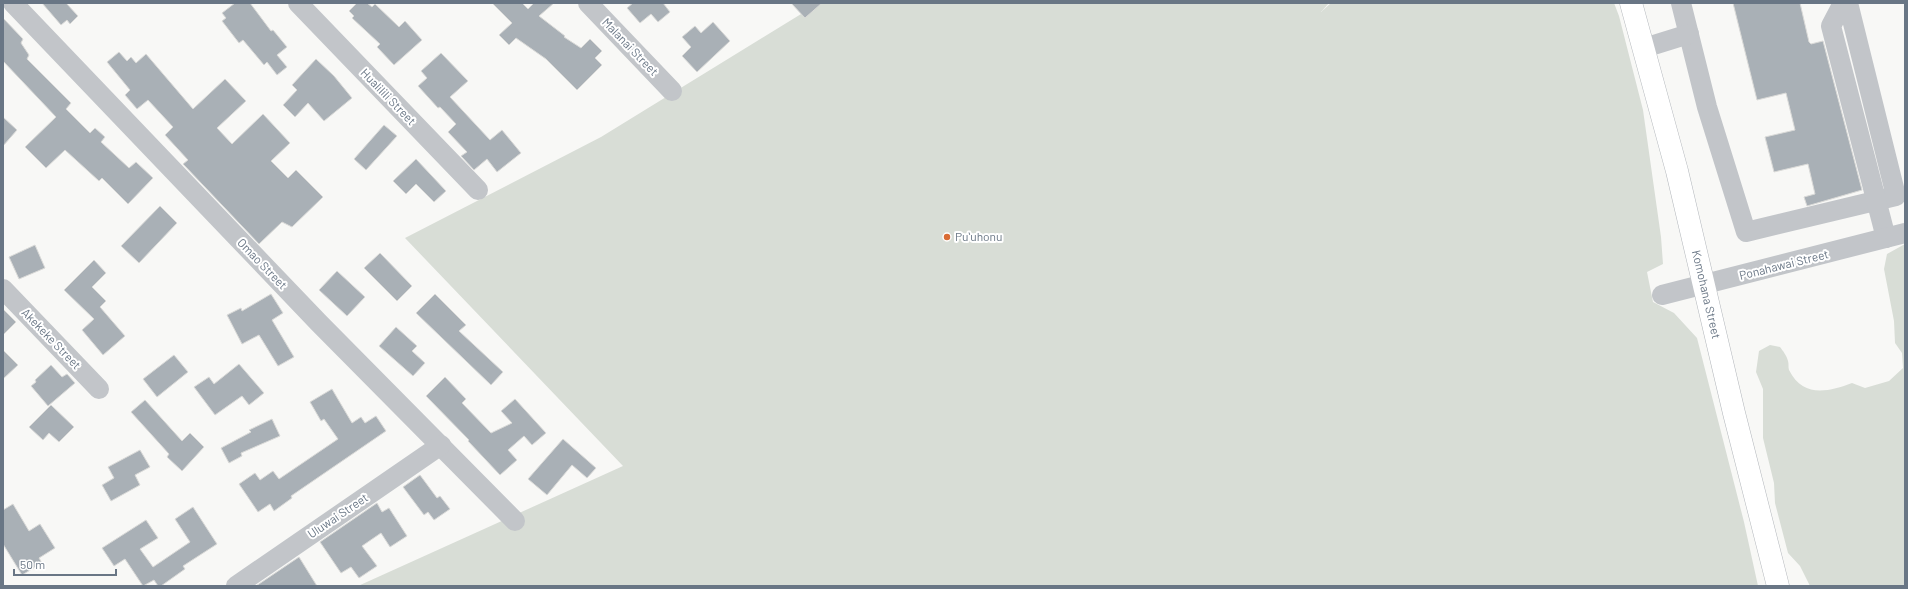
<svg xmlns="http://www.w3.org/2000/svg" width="1908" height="589" font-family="Barlow,sans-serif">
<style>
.green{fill:#d8ddd6}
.building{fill:#a9b0b6;stroke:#dadad8}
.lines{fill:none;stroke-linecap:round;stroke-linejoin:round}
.major-casing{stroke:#b3b7bc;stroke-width:23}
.minor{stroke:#c2c5c9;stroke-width:20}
.major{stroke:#fff;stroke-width:22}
.poi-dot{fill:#d96c35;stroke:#fff;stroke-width:1.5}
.labels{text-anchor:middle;stroke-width:4;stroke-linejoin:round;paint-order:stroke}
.street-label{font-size:12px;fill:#697685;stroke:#fff}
.poi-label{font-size:12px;fill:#697685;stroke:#fff;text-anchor:start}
</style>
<rect width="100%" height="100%" fill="#f8f8f6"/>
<!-- green -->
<g class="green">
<path d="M819 3H1329L1321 12 1331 3H1614L1619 16 1643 110 1661 237 1663 264 1647 272 1653 302 1674 313 1697 338 1744 522 1758 586H358L623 466 405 238 601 137Z"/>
<path d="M1905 244V586H1810L1800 566 1788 553 1775 503 1774 483 1763 438V389L1756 372 1759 351 1770 345 1780 347C1783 351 1787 356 1788 361 1789 364 1788 367 1789 370 1803 398 1828 392 1852 383L1865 388 1889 381 1903 368 1902 353 1895 343 1894 321 1884 269 1887 254Z"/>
</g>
<!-- building -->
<g class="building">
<path d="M42 3H66L78 16 70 24 67 20 61 25Z"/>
<path d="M235 3H250L271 31 273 30 287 47 277 55 287 67 277 75 267 62 264 65 243 40 239 43 222 21 226 18 222 13Z"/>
<path d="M357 3H367L372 7 375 4 399 27 405 21 422 40 394 65 377 47 380 44 352 18 354 16 349 11Z"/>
<path d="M492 3H522L528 9 534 3H554L539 16 565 36 564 37 581 48 590 39 602 51 595 58 602 65 577 90 546 59 516 38 509 45 499 35 512 23Z"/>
<path d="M633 3H663L670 12 658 22 651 14 640 23 627 8Z"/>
<path d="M791 3H822L805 18Z"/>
<path d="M1733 3H1800L1809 42 1811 44 1823 41 1862 190 1807 206 1804 197 1815 194 1808 164 1774 172 1765 137 1795 130 1786 93 1757 100Z"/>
<path d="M3 18 23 39 21 43 29 55 27 59 71 103 66 109 90 133 95 128 105 137 101 142 129 168 136 162 153 178 128 204 102 178 99 181 65 150 46 168 25 147 56 117 3 61Z"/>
<path d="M713 22 730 41 697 72 682 56 691 47 682 37 695 26 701 33Z"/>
<path d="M119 52 127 61 131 57 136 63 146 54 193 109 225 79 246 101 217 128 232 144 263 114 290 143 271 161 288 178 296 170 323 197 292 227 282 222 259 244 183 164 188 160 165 135 173 127 148 100 137 109 125 95 130 90 107 62Z"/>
<path d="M441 53 468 81 450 97 490 140 502 130 521 153 497 172 487 159 474 170 461 156 467 152 448 132 456 124 440 107 438 108 418 86 427 78 421 71Z"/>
<path d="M316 59 334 76 352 98 324 121 308 103 295 117 283 105 297 90 292 85Z"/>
<path d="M3 117 17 130 3 146Z"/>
<path d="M384 125 397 136 366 170 354 159Z"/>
<path d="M416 159 446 191 434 202 416 184 406 194 393 181Z"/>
<path d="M160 206 177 223 139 263 121 246Z"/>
<path d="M35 245 45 268 19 279 9 257Z"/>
<path d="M380 253 412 286 397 301 364 268Z"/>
<path d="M94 260 106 273 92 287 106 301 100 307 125 336 103 355 82 330 94 319 64 290Z"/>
<path d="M337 271 365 297 347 316 319 290Z"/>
<path d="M271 294 283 313 272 320 294 357 278 366 259 335 242 344 227 315 241 308 242 311Z"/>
<path d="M435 294 466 325 459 331 503 372 491 385 416 313Z"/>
<path d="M3 309 16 322 3 335Z"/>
<path d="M396 327 417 346 412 351 425 363 413 376 379 346Z"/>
<path d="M3 350 18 365 3 379Z"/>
<path d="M174 355 188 372 157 397 143 379Z"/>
<path d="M239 364 264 393 249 405 242 396 215 415 194 387 209 377 214 384Z"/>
<path d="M51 365 62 377 67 374 75 383 48 406 31 386 36 382 35 380Z"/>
<path d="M445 377 466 399 462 403 491 433 512 423 501 411 515 399 546 433 532 445 524 436 508 450 517 460 500 475 468 441 469 440 426 396Z"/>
<path d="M332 389 352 423 361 417 365 423 376 416 386 431 291 496 292 498 274 511 270 504 258 512 239 484 255 473 260 480 273 471 279 479 338 439 324 419 321 421 310 402Z"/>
<path d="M145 400 182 441 190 433 204 447 182 471 167 457 169 454 131 412Z"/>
<path d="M51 405 74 427 59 442 49 433 43 440 29 427Z"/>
<path d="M272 419 280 436 241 453 242 456 229 463 221 448 251 432 249 430Z"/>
<path d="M563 439 596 468 587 478 572 465 547 495 528 479Z"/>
<path d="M140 450 150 467 135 475 140 485 111 501 102 485 114 478 108 467Z"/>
<path d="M420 475 437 498 440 496 450 509 434 520 428 512 424 515 403 487Z"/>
<path d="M377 503 382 512 389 508 407 536 390 547 381 533 362 546 377 566 359 578 351 567 341 573 320 542Z"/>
<path d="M13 504 29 531 40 524 55 548 39 558 42 563 22 575 3 544V510Z"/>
<path d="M193 507 217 544 183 566 185 569 161 586H158L154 580 143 586 125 559 114 566 102 548 146 520 158 538 140 549 153 567 190 542 175 519Z"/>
<path d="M299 557 317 586H256Z"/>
</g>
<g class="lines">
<defs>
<g id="major">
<path id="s1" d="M1631 3 1677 171 1734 413 1778 586"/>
</g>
</defs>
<!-- major casing -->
<use href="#major" class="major-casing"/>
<!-- minor -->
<g class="minor">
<path d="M13 3 319 323 515 521"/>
<path d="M298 3 478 190"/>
<path d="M588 3 672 91"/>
<path d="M1681 3 1707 107 1746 232 1896 196 1848 3"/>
<path d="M1843 3 1831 26 1886 238"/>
<path d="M1644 48 1689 34"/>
<path d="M3 289 99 389"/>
<path d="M1662 295 1905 233"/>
<path d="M236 586 441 445"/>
</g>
<!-- major -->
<use href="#major" class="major"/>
</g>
<!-- markers -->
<circle class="poi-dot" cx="947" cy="237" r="4"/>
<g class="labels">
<!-- street labels -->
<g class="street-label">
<text transform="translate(630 47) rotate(46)" y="4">Malanai Street</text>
<text transform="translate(388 97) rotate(46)" y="4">Hualilili Street</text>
<text transform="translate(262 264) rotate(46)" y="4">Omao Street</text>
<text transform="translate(1784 265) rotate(-14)" y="4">Ponahawai Street</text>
<text dy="4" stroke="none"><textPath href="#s1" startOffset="301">Komohana Street</textPath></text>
<text transform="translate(51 339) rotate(46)" y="4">Akekeke Street</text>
<text transform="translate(338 516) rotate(-34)" y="4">Uluwai Street</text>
</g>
<!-- poi labels -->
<g class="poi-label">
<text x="955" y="241">Puʻuhonu</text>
</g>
</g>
<!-- border -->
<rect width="1908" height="589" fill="none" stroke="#697685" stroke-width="8"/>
<!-- scale -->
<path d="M14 569v6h102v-6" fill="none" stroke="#697685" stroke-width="2"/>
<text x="20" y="569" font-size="12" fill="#697685" stroke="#ffffff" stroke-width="3" paint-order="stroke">50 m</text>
</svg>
